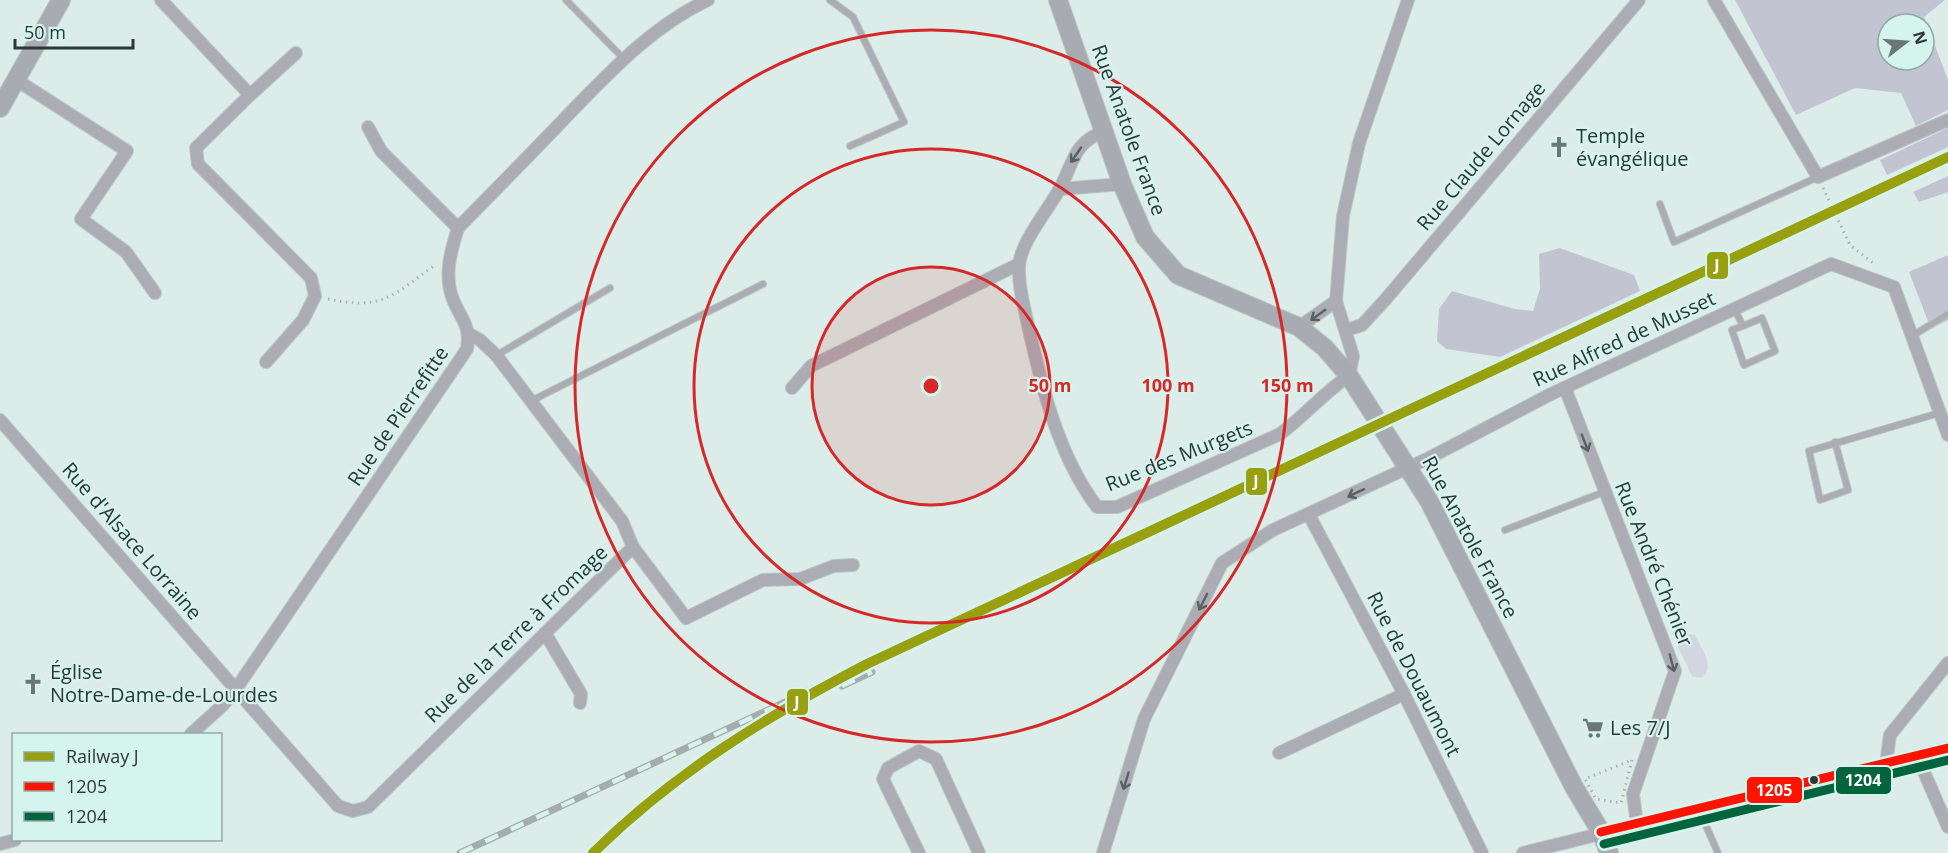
<svg xmlns="http://www.w3.org/2000/svg" width="1948" height="853" font-family="'Open Sans',sans-serif">
<style>
.green{fill:#d3d6e1}
.forest{fill:#c3c4d2;fill-rule:evenodd}
.lines{fill:none;stroke-linecap:round;stroke-linejoin:round}
.lane-casing{stroke:#bac7c4;stroke-width:8}
.street-casing{stroke:#bac7c4;stroke-width:14}
.secondary-casing{stroke:#bac7c4;stroke-width:20}
.path{stroke:#acb0b3;stroke-width:3;stroke-dasharray:1.5 4.5;stroke-linecap:butt}
.lane{stroke:#acacb4;stroke-width:6}
.street{stroke:#acacb4;stroke-width:12}
.secondary{stroke:#a9abb2;stroke-width:18}
.rail-casing{stroke:#a5acad;stroke-width:7}
.rail{stroke:#d5f4ed;stroke-width:4.5;stroke-dasharray:14;stroke-linecap:butt}
.bus-1-casing{stroke:#d5f4ed;stroke-width:14}
.bus-2-casing{stroke:#d5f4ed;stroke-width:14}
.bus-1{stroke:#ff1400;stroke-width:9}
.bus-2{stroke:#00643c;stroke-width:9}
.rail-1-casing{stroke:#d5f4ed;stroke-width:15}
.rail-1{stroke:#98a010;stroke-width:10}
.oneway{stroke:#596162}
.ring{fill:none;stroke:#d62828;stroke-width:3}
.bus-dot{fill:#2c3836;stroke:#d5f4ed;stroke-width:2}
.labels{text-anchor:middle;stroke-width:4.5;stroke-linejoin:round;paint-order:stroke}
.street-label{font-size:20px;fill:#2c3836;stroke:#d5f4ed}
.poi-label{font-size:20px;fill:#2c3836;stroke:#d5f4ed;text-anchor:start}
.centre{fill:#d62828;stroke:#d5f4ed;stroke-width:3}
.ring-label{font-size:18px;text-anchor:middle;font-weight:bold;fill:#d62828;stroke:#d5f4ed;stroke-width:4.5;stroke-linejoin:round;paint-order:stroke}
.line-badge{stroke:#d5f4ed;stroke-width:2}
.badge-label{font-size:16px;text-anchor:middle;font-weight:bold;fill:#fff}
</style>
<rect width="100%" height="100%" fill="#dcede9"/>
<!-- green -->
<path class="green" d="M1687 634 1695 635C1701 648 1717 668 1701 678L1692 676 1677 645 1680 638Z"/>
<!-- forest -->
<g class="forest">
<path d="M1735 0H1945L1924 17 1948 80V110L1916 126 1901 93 1855 88 1796 115ZM1888 24H1924V60H1888Z"/>
<path d="M1948 128V147L1887 175 1880 160Z"/>
<path d="M1948 176V192L1919 202 1913 192Z"/>
<path d="M1560 248 1634 275 1640 291 1500 357 1446 349 1437 341 1439 309 1452 291 1515 309 1533 311 1540 289 1539 254Z"/>
<path d="M1948 255V320L1931 329 1909 272Z"/>
</g>
<g class="lines">
<defs>
<g id="lane">
<path d="M566 0 624 59"/>
<path d="M830 0 853 17 904 122 850 146"/>
<path d="M1660 204 1674 242 1818 177"/>
<path d="M1734 308 1743 326 1732 330 1744 365 1775 351 1762 318 1743 326"/>
<path d="M1912 336 1948 314"/>
<path d="M497 355 610 288"/>
<path d="M531 401 763 284"/>
<path d="M1835 442 1848 490 1820 500 1809 451 1939 413"/>
<path d="M1505 530 1604 492"/>
<path d="M1699 810 1718 853"/>
</g>
<g id="street">
<path d="M161 0 250 95 196 148 198 164 311 278 315 296 303 320 266 362"/>
<path d="M1714 0 1818 177 1948 120"/>
<path d="M18 81 127 151 81 219 126 252 155 293"/>
<path d="M250 95 296 53"/>
<path d="M368 127 381 151 458 228"/>
<path d="M1104 131C1072 144 1074 163 1059 190 1048 210 1020 243 1019 266 1018 286 1024 306 1028 325 1042 388 1058 455 1097 507H1117L1280 434C1305 416 1324 392 1349 376L1353 356 1336 301 1299 327"/>
<path d="M1060 189 1122 184"/>
<path d="M1336 301 1343 216 1359 143 1408 0"/>
<path d="M1347 330 1362 325 1385 300 1639 0"/>
<path d="M792 388 811 366 1019 264"/>
<path d="M1565 388 1675 671 1633 794 1637 824"/>
<path d="M0 420 338 806 353 811 368 807 633 547 622 521 496 355 480 340 469 334"/>
<path d="M1309 515 1404 694 1482 853"/>
<path d="M633 547 686 618 763 580 800 579 834 566 853 565"/>
<path d="M545 633 581 694 580 703"/>
<path d="M191 734 224 704 236 689 467 349C471 323 460 319 452 297 444 273 451 251 458 228 494 191 531 154 567 116 609 73 652 26 708 0"/>
<path d="M1279 753 1404 694"/>
<path d="M1917 756 1948 827"/>
<path d="M1886 764 1890 735 1948 663"/>
<path d="M0 844 15 840"/>
<path d="M919 853 883 779 888 768 919 751 936 759 979 853"/>
<path d="M1103 853 1144 719 1222 563 1273 530 1429 458 1551 394 1831 264 1894 287 1948 435"/>
<path d="M1523 853 1948 748"/>
</g>
<g id="secondary">
<path d="M1058 0 1122 184 1145 237 1178 275 1299 327 1325 348 1349 376 1429 501 1574 787 1601 832 1609 853"/>
<path d="M0 108 61 0"/>
</g>
</defs>
<!-- lane casing -->
<use href="#lane" class="lane-casing"/>
<!-- street casing -->
<use href="#street" class="street-casing"/>
<!-- secondary casing -->
<use href="#secondary" class="secondary-casing"/>
<!-- path -->
<g class="path">
<path d="M1823 188 1850 245 1873 263"/>
<path d="M328 299C383 311 393 295 435 265"/>
<path d="M1632 760 1621 803 1596 799 1585 779Z"/>
</g>
<!-- lane -->
<use href="#lane" class="lane"/>
<!-- street -->
<use href="#street" class="street"/>
<!-- secondary -->
<use href="#secondary" class="secondary"/>
<defs>
<g id="rail">
<path d="M842 686 872 672"/>
<path d="M460 853 867 664"/>
</g>
</defs>
<!-- rail casing -->
<use href="#rail" class="rail-casing"/>
<!-- rail -->
<use href="#rail" class="rail"/>
<defs>
<path id="bus-1" d="M1601 832 1948 748"/>
<path id="bus-2" d="M1604 844 1948 760"/>
</defs>
<!-- bus-1 casing -->
<use href="#bus-1" class="bus-1-casing"/>
<!-- bus-2 casing -->
<use href="#bus-2" class="bus-2-casing"/>
<!-- bus-1 -->
<use href="#bus-1" class="bus-1"/>
<!-- bus-2 -->
<use href="#bus-2" class="bus-2"/>
<defs>
<path id="rail-1" d="M593 853C674 773 767 716 867 664L1948 157"/>
</defs>
<!-- rail-1 casing -->
<use href="#rail-1" class="rail-1-casing"/>
<!-- rail-1 -->
<use href="#rail-1" class="rail-1"/>
</g>
<!-- one-way arrows -->
<defs><path id="oneway-shaft" d="M-6 0H5M1.5-3L5.5 0L1.5 3" fill="none" stroke-width="1.6" stroke-linecap="round" stroke-linejoin="round" transform="scale(1.5)"/></defs>
<g class="oneway">
<use href="#oneway-shaft" transform="translate(1076 155) rotate(124)"/>
<use href="#oneway-shaft" transform="translate(1318 315) rotate(144)"/>
<use href="#oneway-shaft" transform="translate(1585 443) rotate(69)"/>
<use href="#oneway-shaft" transform="translate(1356 493) rotate(155)"/>
<use href="#oneway-shaft" transform="translate(1203 602) rotate(117)"/>
<use href="#oneway-shaft" transform="translate(1672 663) rotate(75)"/>
<use href="#oneway-shaft" transform="translate(1126 781) rotate(107)"/>
</g>
<!-- distance rings -->
<circle cx="931" cy="386" r="119" fill="#d62828" fill-opacity=".12"/>
<g class="ring">
<circle cx="931" cy="386" r="119"/>
<circle cx="931" cy="386" r="237"/>
<circle cx="931" cy="386" r="356"/>
</g>
<!-- icons -->
<defs>
<symbol id="church-bare" viewBox="-9 -9 18 18"><path d="M-1.2-6h2.4v3.5h3.3v2.4h-3.3V6h-2.4V-.1h-3.3v-2.4h3.3Z" fill="#6a7775" stroke="#d5f4ed" stroke-width="2.5" paint-order="stroke"/></symbol>
<symbol id="supermarket-bare" viewBox="-9 -9 18 18"><path d="M-6-5.5h2.5l.6 2H6L4.5 2H-2.5L-4.4-4H-6ZM-1.5 3.2a1.3 1.3 0 1 0 .1 0ZM3 3.2a1.3 1.3 0 1 0 .1 0Z" fill="#6a7775" stroke="#d5f4ed" stroke-width="2.5" paint-order="stroke"/></symbol>
</defs>
<g fill-rule="evenodd">
<use href="#church-bare" x="1544" y="132" width="30" height="30"/>
<use href="#church-bare" x="18" y="669" width="30" height="30"/>
<use href="#supermarket-bare" x="1578" y="713" width="30" height="30"/>
</g>
<!-- markers -->
<circle class="bus-dot" cx="1814" cy="780" r="5"/>
<g class="labels">
<!-- street labels -->
<g class="street-label">
<text transform="translate(1129 130) rotate(70)" y="7">Rue Anatole France</text>
<text transform="translate(1481 156) rotate(-50)" y="7">Rue Claude Lornage</text>
<text transform="translate(1624 339) rotate(-25)" y="7">Rue Alfred de Musset</text>
<text transform="translate(398 416) rotate(-56)" y="7">Rue de Pierrefitte</text>
<text transform="translate(1179 456) rotate(-22)" y="7">Rue des Murgets</text>
<text transform="translate(1470 537) rotate(62)" y="7">Rue Anatole France</text>
<text transform="translate(132 541) rotate(49)" y="7">Rue d'Alsace Lorraine</text>
<text transform="translate(1654 564) rotate(68)" y="7">Rue André Chénier</text>
<text transform="translate(516 634) rotate(-44)" y="7">Rue de la Terre à Fromage</text>
<text transform="translate(1414 674) rotate(63)" y="7">Rue de Douaumont</text>
</g>
<!-- poi labels -->
<g class="poi-label">
<text x="1576" y="143">Temple<tspan x="1576" dy="23">évangélique</tspan></text>
<text x="50" y="679">Église<tspan x="50" dy="23">Notre-Dame-de-Lourdes</tspan></text>
<text x="1610" y="735">Les 7/J</text>
</g>
</g>
<circle cx="931" cy="386" r="9" class="centre"/>
<g class="ring-label">
<text x="1050" y="392">50 m</text>
<text x="1168" y="392">100 m</text>
<text x="1287" y="392">150 m</text>
</g>
<g class="line-badge">
<rect x="1706" y="251" width="23" height="29" rx="6" fill="#98a010"/>
<rect x="1245" y="467" width="23" height="29" rx="6" fill="#98a010"/>
<rect x="786" y="688" width="23" height="28" rx="6" fill="#98a010"/>
<rect x="1835" y="766" width="57" height="29" rx="6" fill="#00643c"/>
<rect x="1746" y="776" width="57" height="28" rx="6" fill="#ff1400"/>
</g>
<g class="badge-label">
<text x="1717" y="271">J</text>
<text x="1256" y="487">J</text>
<text x="797" y="708">J</text>
<text x="1863" y="786">1204</text>
<text x="1774" y="796">1205</text>
</g>
<!-- legend -->
<rect x="12" y="733" width="210" height="108" fill="#d5f4ed" stroke="#91a9a4" stroke-width="1.5"/>
<rect x="24" y="752" width="30" height="9" fill="#98a010" stroke="#91a9a4" stroke-width="1.5"/>
<text x="66" y="763" font-size="18" fill="#2c3836">Railway J</text>
<rect x="24" y="782" width="30" height="9" fill="#ff1400" stroke="#91a9a4" stroke-width="1.5"/>
<text x="66" y="793" font-size="18" fill="#2c3836">1205</text>
<rect x="24" y="812" width="30" height="9" fill="#00643c" stroke="#91a9a4" stroke-width="1.5"/>
<text x="66" y="823" font-size="18" fill="#2c3836">1204</text>
<!-- north arrow -->
<g transform="translate(1906 42) rotate(73)"><circle r="28" fill="#d5f4ed" stroke="#91a9a4" stroke-width="1.5"/>
<path d="M0-4.5L10 22L0 15L-10 22Z" fill="#6a7775"/>
<text y="-9" font-size="16" font-weight="bold" text-anchor="middle" fill="#2c3836">N</text>
</g>
<!-- scale -->
<path d="M15 39v9h118v-9" fill="none" stroke="#2c3836" stroke-width="3"/>
<text x="24" y="39" font-size="18" fill="#2c3836" stroke="#d5f4ed" stroke-width="4.5" paint-order="stroke">50 m</text>
</svg>
